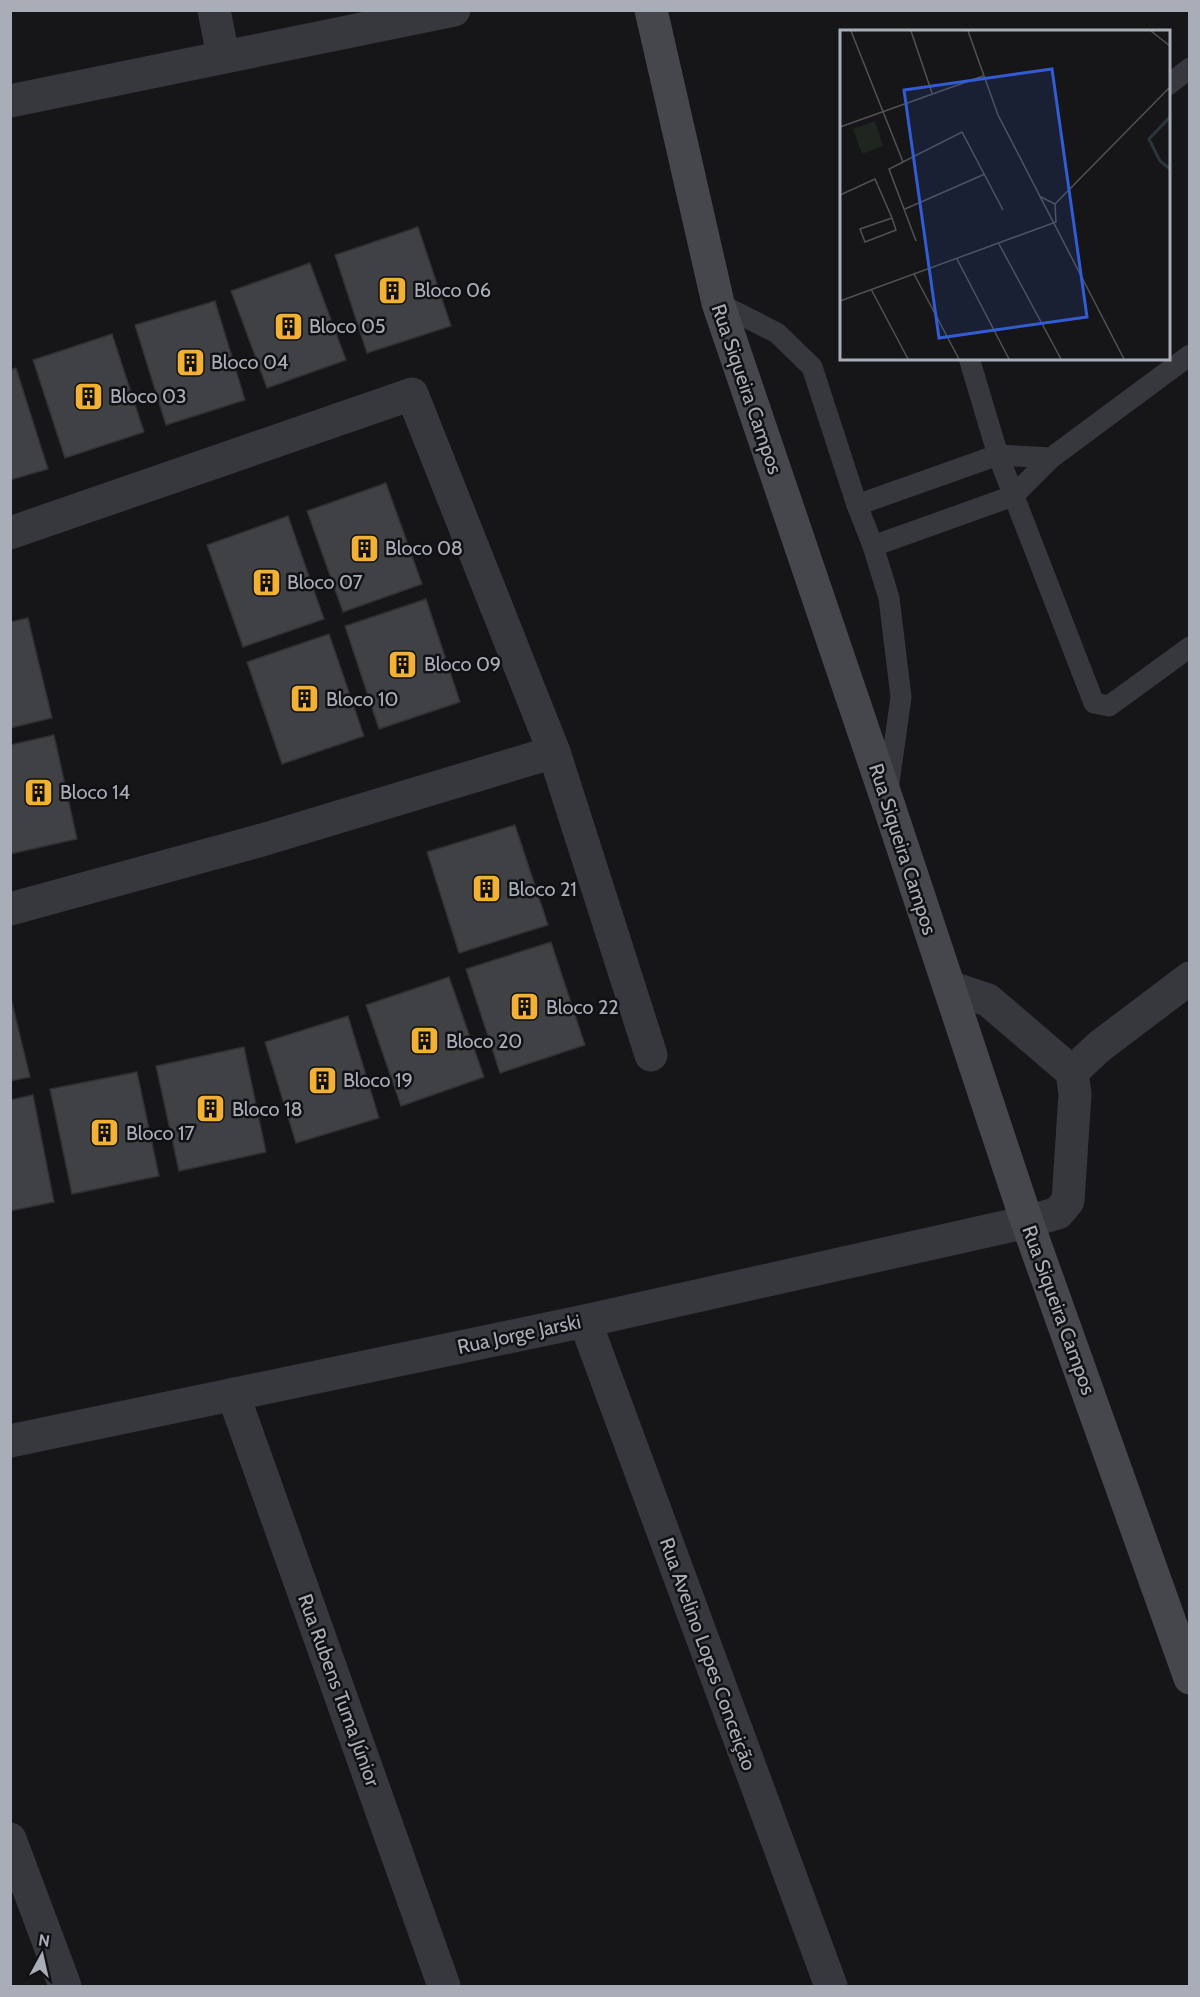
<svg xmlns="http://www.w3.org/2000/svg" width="1200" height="1997" font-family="Cabin,sans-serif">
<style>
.building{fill:#404145;stroke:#303034;stroke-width:1.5}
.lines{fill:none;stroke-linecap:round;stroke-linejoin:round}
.lane{stroke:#37383d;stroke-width:21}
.street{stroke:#37383d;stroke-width:33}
.secondary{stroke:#45474d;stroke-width:33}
.labels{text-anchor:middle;stroke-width:5;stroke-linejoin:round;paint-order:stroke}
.poi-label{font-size:20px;fill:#a8adb8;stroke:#111113;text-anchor:start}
.street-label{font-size:20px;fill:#a8adb8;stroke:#111113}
.inset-river{fill:none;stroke:#2c353c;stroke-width:3}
.inset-road{fill:none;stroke:#505258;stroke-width:1.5}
.view{fill:#325cd3;fill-opacity:0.15;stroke:#325cd3;stroke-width:3}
.inset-edge{fill:none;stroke:#a8adb8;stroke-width:3}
</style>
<rect width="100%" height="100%" fill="#161618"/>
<!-- building -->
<g class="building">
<path d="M418 227 451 326 367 353 335 255Z"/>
<path d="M310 263 346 360 267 388 231 291Z"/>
<path d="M215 301 245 400 166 425 135 325Z"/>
<path d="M112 334 144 432 65 458 33 360Z"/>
<path d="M16 368 48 469 10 480V370Z"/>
<path d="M386 483 422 584 343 612 307 511Z"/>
<path d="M288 516 324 619 243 647 207 545Z"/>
<path d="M426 599 460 702 379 729 345 626Z"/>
<path d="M28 618 52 718 10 728V622Z"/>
<path d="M329 634 364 736 282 764 247 662Z"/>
<path d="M54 735 77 839 10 854V745Z"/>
<path d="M515 825 548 925 459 953 427 852Z"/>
<path d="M551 942 585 1045 500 1073 466 969Z"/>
<path d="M449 977 484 1077 401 1106 366 1005Z"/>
<path d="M10 994 30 1077 10 1081Z"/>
<path d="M348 1016 379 1118 296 1143 265 1042Z"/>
<path d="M244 1047 266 1152 179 1171 156 1066Z"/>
<path d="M137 1072 159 1176 72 1194 50 1089Z"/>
<path d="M33 1095 54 1202 10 1211V1100Z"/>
</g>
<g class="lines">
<!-- lane -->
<g class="lane">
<path d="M1168 85 1190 68"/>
<path d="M718 303 777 333 812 367 857 505 873 546 889 598 901 697 888 790"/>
<path d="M969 358 998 455 1094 703 1109 706 1190 647"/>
<path d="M857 505 998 455 1051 458"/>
<path d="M873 546 1013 496 1051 458 1190 355"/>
</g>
<!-- street -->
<g class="street">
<path d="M214 10 223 56"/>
<path d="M10 101 454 10"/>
<path d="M10 533 412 394 554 752 651 1055"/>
<path d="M10 909 262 840 554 752"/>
<path d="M1072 1072 1100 1046 1190 978"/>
<path d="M585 1321 831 1986"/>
<path d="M233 1394 444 1986"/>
<path d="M10 1441 585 1321 1027 1222 1058 1213 1068 1201 1075 1094 1072 1072 988 1000 949 987"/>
<path d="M10 1839 65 1986"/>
</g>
<!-- secondary -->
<path class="secondary" d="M651 10 718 303 887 800 1027 1222 1190 1678"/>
</g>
<!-- icons -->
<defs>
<symbol id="building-square" viewBox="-11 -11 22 22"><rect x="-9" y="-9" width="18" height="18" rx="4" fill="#f2b134" stroke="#111113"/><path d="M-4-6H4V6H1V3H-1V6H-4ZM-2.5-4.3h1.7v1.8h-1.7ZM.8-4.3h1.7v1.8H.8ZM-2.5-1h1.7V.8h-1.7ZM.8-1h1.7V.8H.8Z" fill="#111"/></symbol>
</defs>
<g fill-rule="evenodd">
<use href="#building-square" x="376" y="274" width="33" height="33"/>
<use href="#building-square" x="272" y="310" width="33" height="33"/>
<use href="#building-square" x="174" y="346" width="33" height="33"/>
<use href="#building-square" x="72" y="380" width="33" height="33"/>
<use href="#building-square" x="348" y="532" width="33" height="33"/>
<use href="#building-square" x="250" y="566" width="33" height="33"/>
<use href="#building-square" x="386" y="648" width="33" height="33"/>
<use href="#building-square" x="288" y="682" width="33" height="33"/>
<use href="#building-square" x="22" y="776" width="33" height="33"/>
<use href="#building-square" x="470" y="872" width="33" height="33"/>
<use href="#building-square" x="508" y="990" width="33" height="33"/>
<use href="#building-square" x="408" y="1024" width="33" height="33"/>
<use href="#building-square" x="306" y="1064" width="33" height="33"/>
<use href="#building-square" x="194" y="1092" width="33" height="33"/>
<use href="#building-square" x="88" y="1116" width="33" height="33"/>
</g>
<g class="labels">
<!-- poi labels -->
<g class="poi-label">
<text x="414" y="297">Bloco 06</text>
<text x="309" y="333">Bloco 05</text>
<text x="211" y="369">Bloco 04</text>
<text x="110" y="403">Bloco 03</text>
<text x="385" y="555">Bloco 08</text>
<text x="287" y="589">Bloco 07</text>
<text x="424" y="671">Bloco 09</text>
<text x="326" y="706">Bloco 10</text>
<text x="60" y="799">Bloco 14</text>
<text x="508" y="896">Bloco 21</text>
<text x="546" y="1014">Bloco 22</text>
<text x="446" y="1048">Bloco 20</text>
<text x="343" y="1087">Bloco 19</text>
<text x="232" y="1116">Bloco 18</text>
<text x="126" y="1140">Bloco 17</text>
</g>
<!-- street labels -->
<g class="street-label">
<text transform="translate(747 389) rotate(71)" y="7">Rua Siqueira Campos</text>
<text transform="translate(903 849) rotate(72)" y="7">Rua Siqueira Campos</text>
<text transform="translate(1059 1310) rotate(70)" y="7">Rua Siqueira Campos</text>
<text transform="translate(519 1334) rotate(-12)" y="7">Rua Jorge Jarski</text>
<text transform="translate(708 1654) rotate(70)" y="7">Rua Avelino Lopes Conceição</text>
<text transform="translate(339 1690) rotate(70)" y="7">Rua Rubens Tuma Júnior</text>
</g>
</g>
<!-- overview -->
<g transform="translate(840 30)">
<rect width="330" height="330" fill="#161618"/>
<path d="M35 91 43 116 22 124 13 99Z" fill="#1e261f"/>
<path class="inset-river" d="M330 87 309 109 320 131 330 139"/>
<path class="inset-road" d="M11 1 63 132 122 102 163 180M71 1 92 63M128 1 158 85 284 329M311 1 330 16M0 97 143 46M63 132 49 139 76 211M0 165 35 149 52 188 56 200 25 212 20 199 52 188M215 174 330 57M65 179 145 144M159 214 221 329M117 229 169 329M74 244 119 329M31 259 68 329M0 271 216 192 215 174 199 166"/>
<path class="view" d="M212 39 247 287 99 308 64 60Z"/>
<rect width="330" height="330" class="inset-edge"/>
</g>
<!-- border -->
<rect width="1200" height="1997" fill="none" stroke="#a8adb8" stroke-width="24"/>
<!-- north arrow -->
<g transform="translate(42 1955) rotate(8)" stroke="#111113" stroke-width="4.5" paint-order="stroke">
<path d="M0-4.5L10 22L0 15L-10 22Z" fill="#a8adb8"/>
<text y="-9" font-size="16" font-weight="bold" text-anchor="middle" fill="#a8adb8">N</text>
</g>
</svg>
